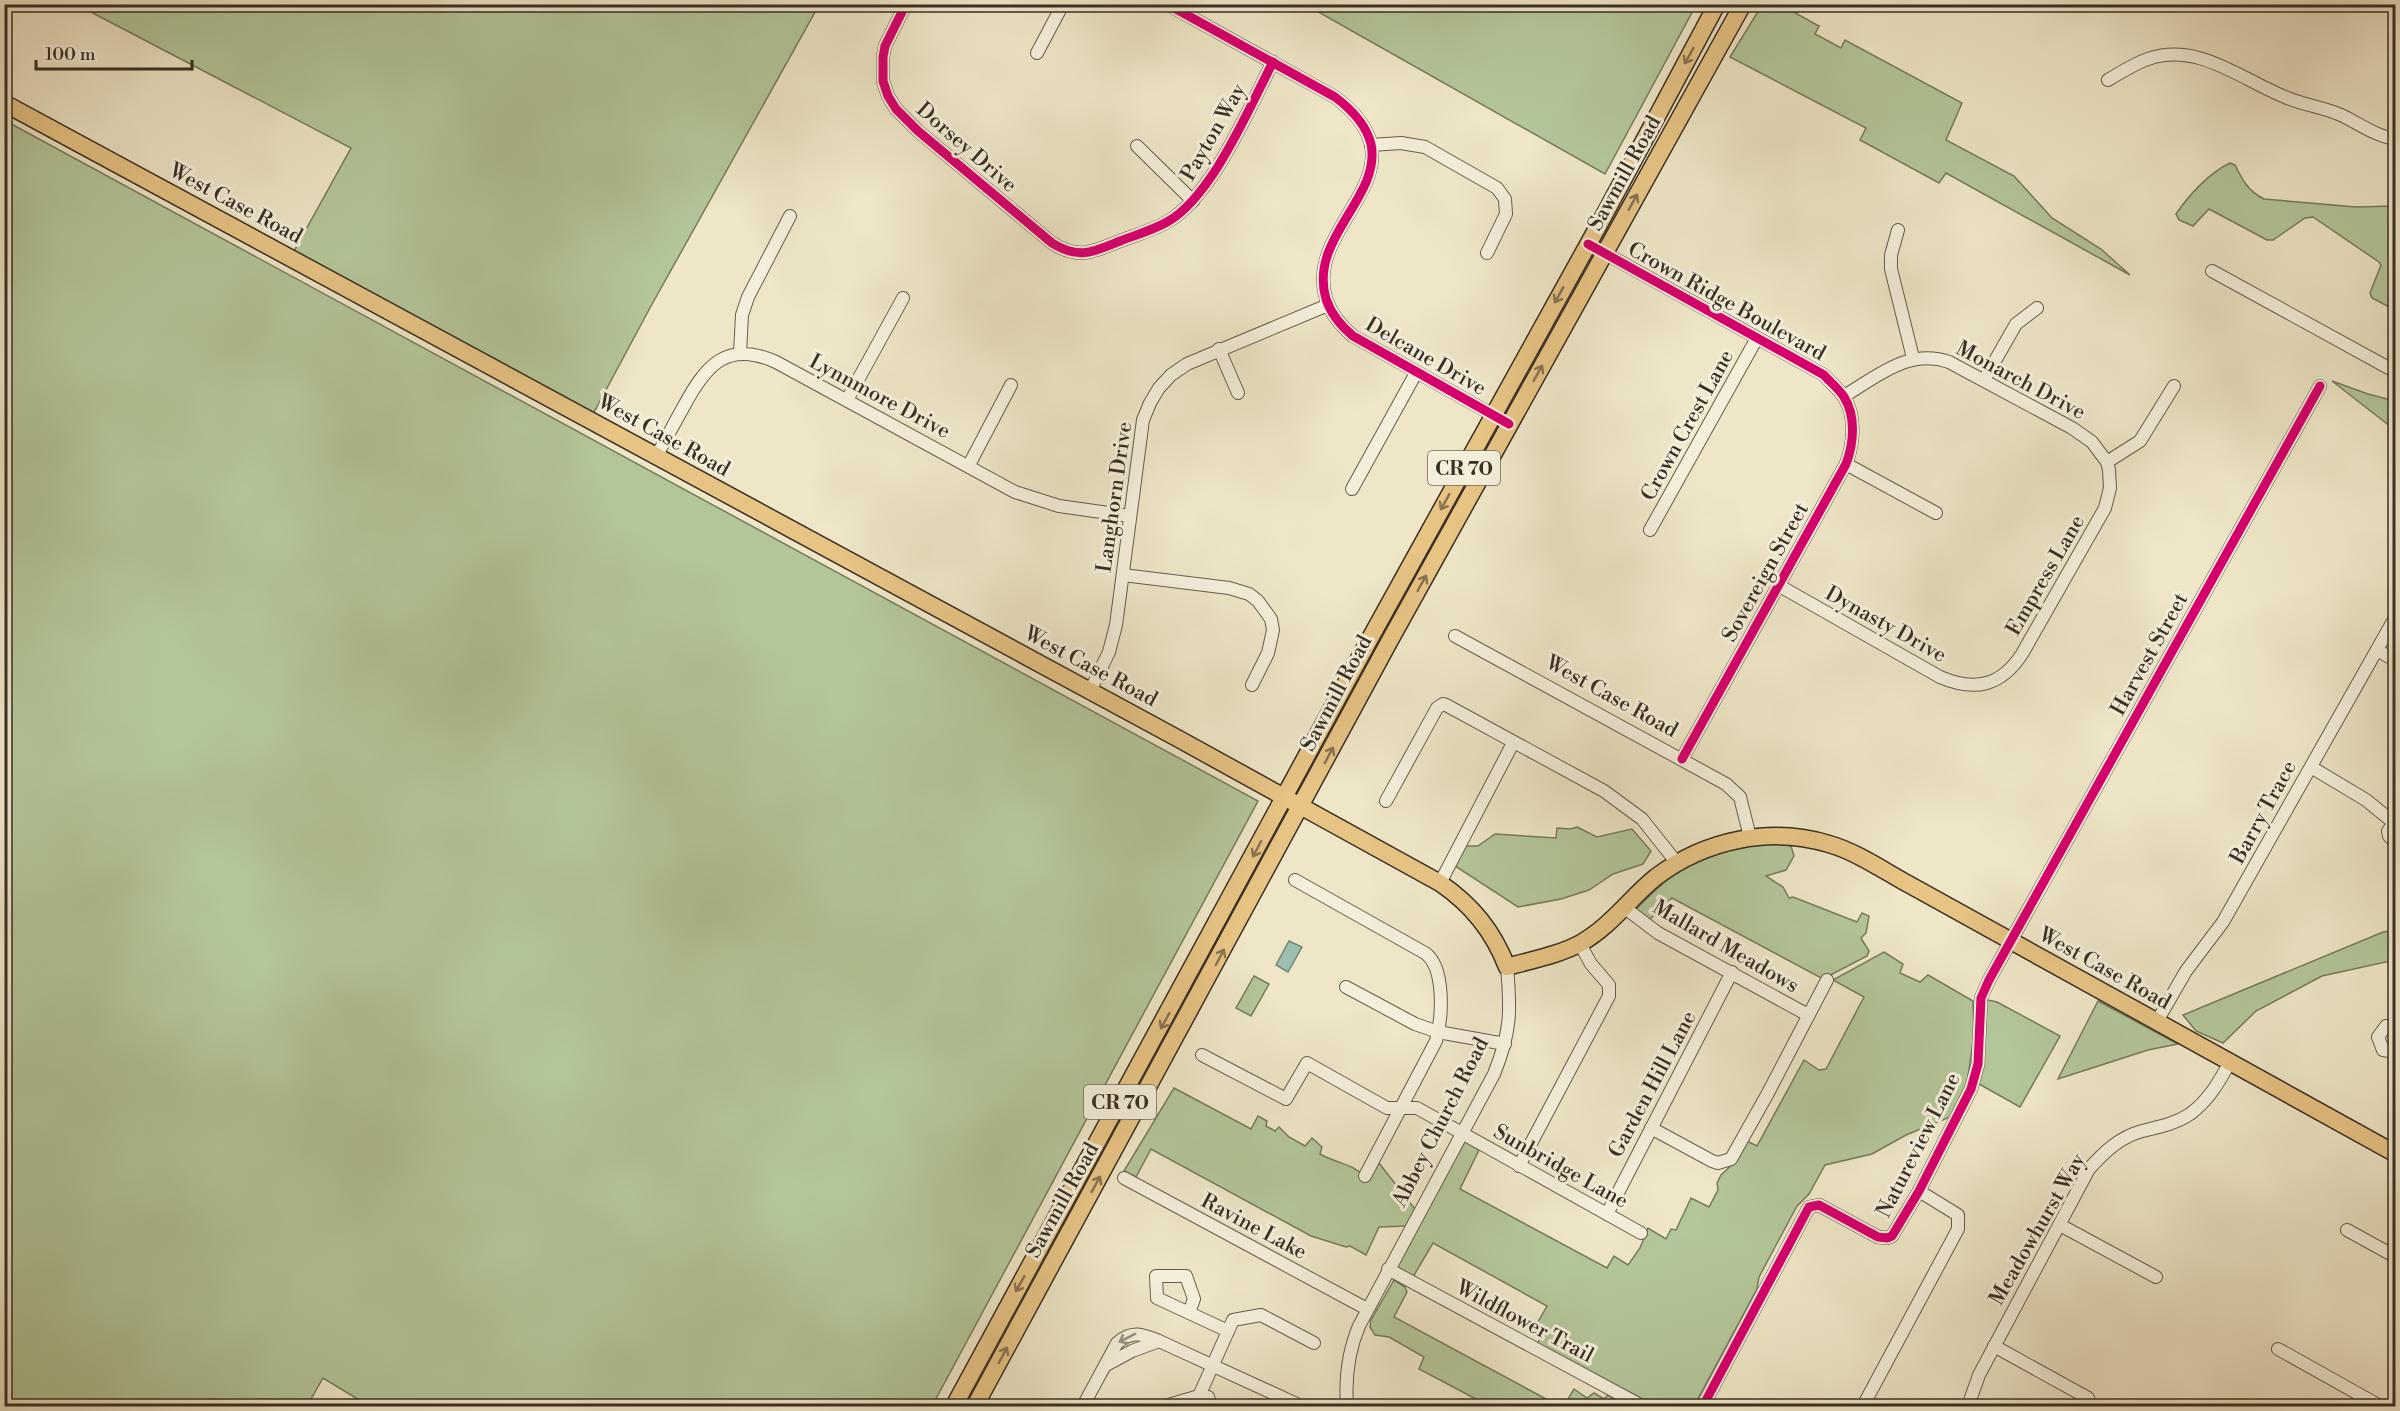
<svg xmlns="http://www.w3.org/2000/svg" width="2400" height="1411" font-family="'Libre Bodoni',serif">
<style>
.green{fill:#b3c699;stroke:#767a5e;stroke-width:1.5}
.water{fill:#9bc0b0;stroke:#738678;stroke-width:1.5}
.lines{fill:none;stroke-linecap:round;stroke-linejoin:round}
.minor-casing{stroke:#665d4d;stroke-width:14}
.major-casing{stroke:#382f24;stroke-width:19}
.minor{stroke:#f4efdb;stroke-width:12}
.major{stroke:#e7c384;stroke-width:16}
.cycleway-casing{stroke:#f4efdb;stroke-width:13}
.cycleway{stroke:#d6006c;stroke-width:9}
.oneway{stroke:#87724f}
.oneway2{stroke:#968f80}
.labels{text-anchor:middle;stroke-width:6;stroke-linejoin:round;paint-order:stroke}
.shield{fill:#f4efdb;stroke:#70695b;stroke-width:1.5}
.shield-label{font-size:20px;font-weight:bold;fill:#382f24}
.street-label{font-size:21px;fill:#382f24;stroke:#f4efdb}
</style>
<rect width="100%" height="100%" fill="#eee6c7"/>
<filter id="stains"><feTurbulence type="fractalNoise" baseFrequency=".00333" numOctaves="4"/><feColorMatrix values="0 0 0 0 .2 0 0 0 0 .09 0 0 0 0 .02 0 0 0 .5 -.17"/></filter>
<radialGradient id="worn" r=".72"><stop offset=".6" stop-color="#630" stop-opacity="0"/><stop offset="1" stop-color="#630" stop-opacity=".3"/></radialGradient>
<!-- green -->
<g class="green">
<path d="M85 4 819 5 651 306 592 416 293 253 351 148 89 11 84 7Z"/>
<path d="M1306 5 1696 4V5L1605 174Z"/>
<path d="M1762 5H1781L1819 26 1815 34 1841 48 1845 40 1962 103 1946 140 2014 176 2052 218 2101 249 2130 275 1946 173 1939 183 1860 140 1866 128 1730 57Z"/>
<path d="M4 120 1258 801 932 1406H369L323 1378 307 1406H5Z"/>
<path d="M2230 163 2235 165C2243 181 2248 191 2264 199L2356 207 2395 206V310L2372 298 2370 293 2381 265 2379 262 2313 217 2305 218 2273 240H2267L2209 209 2193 226 2179 220 2176 214C2189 195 2209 173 2230 163Z"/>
<path d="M2332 381 2368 394 2395 401V430Z"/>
<path d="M1577 827 1597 837 1632 829 1651 851 1643 864 1613 874 1589 890 1561 899 1518 907 1455 866 1465 846H1478L1495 834 1556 838 1557 828 1570 829Z"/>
<path d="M1761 841 1791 846 1794 856 1786 870 1766 876 1783 887 1789 898 1793 897 1857 922 1862 913 1869 916 1866 933 1861 938 1869 951 1867 956 1823 979 1672 898 1648 921 1634 912C1655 888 1689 859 1720 848 1732 844 1748 844 1761 841Z"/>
<path d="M2395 930V960L2322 976 2256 1011 2223 1043 2196 1031 2183 1015 2383 932Z"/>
<path d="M1884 952 1903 964 1900 973 1920 982 1928 975 1973 1001 1974 1035 1967 1083 1950 1117 1906 1135 1872 1154 1825 1165 1809 1194 1797 1206 1759 1277 1757 1289 1694 1406H1655L1537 1344 1543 1334 1534 1329 1547 1306 1433 1243 1413 1277 1395 1268 1464 1141 1479 1150 1460 1189 1607 1268 1614 1256 1628 1265 1640 1248 1648 1228 1666 1239 1671 1229 1676 1230 1691 1198 1709 1207 1718 1190 1717 1183 1721 1175 1736 1161 1747 1141 1757 1146 1804 1060 1819 1070 1826 1069 1864 997 1833 980Z"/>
<path d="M1254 976 1269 984 1251 1016 1236 1008Z"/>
<path d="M1983 999 1997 1002 2060 1036 2020 1107 1979 1084 1982 1065Z"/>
<path d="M2098 1001 2178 1044 2148 1050 2058 1079Z"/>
<path d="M1174 1088 1251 1129 1258 1116 1267 1121 1266 1126 1275 1131 1279 1127 1289 1137 1305 1146 1312 1138 1322 1147 1320 1154C1338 1164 1352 1163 1367 1178L1379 1163 1415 1209 1408 1226 1379 1227 1366 1255 1350 1246 1346 1247 1311 1236 1151 1149 1136 1177 1124 1171Z"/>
<path d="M1394 1280 1405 1287 1407 1292 1394 1317 1559 1406H1489L1419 1369 1424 1357 1389 1337 1375 1335 1370 1327 1371 1320Z"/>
<path d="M1574 1389 1587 1398 1594 1393 1604 1399 1608 1395 1627 1406H1564Z"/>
</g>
<!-- water -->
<path class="water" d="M1289 941 1302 947 1288 972 1276 965Z"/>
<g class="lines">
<defs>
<g id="minor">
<path d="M906 4 885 46 883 57V81L888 96 896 109 918 131 1052 243C1079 260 1093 252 1120 241 1136 235 1153 230 1167 222 1212 197 1249 108 1273 62"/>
<path d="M1167 4 1335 97C1351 109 1366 124 1371 144 1382 197 1308 238 1326 299 1331 314 1341 326 1353 336L1509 424"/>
<path d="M1037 53 1063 4"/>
<path d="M2108 80C2121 72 2134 64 2148 59 2197 41 2242 80 2285 97 2303 105 2323 107 2341 115 2358 123 2377 137 2396 139"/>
<path d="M1371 145 1401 143 1425 147 1497 188 1505 199 1506 214 1487 253"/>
<path d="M1137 146 1193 201"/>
<path d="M1898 230 1891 255V269L1913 358"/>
<path d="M1599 250 1824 375C1830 382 1839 389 1844 397 1856 416 1854 443 1846 464L1682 759"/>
<path d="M2212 271 2396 372"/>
<path d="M1219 349 1238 393"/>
<path d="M740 353 742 315 748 297 790 216"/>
<path d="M1984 380 2016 324 2037 308"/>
<path d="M847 400 903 298"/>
<path d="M657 455C666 439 675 422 684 406 706 365 727 340 776 362L1015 492 1059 506 1130 516"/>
<path d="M2107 462 2140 441 2174 386"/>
<path d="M1846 464 1936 513"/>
<path d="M969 465 1011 385"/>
<path d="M1352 489 1416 373"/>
<path d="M1650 530 1757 338"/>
<path d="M1123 575 1229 588 1249 594 1258 601 1271 619 1273 630 1268 653 1252 685"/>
<path d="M1778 585 1940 677C1975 692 2001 686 2022 654L2105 508 2110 488 2109 470 2107 462 2092 442 2072 428 1949 362C1909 348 1878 376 1844 396"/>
<path d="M1455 636 1726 784 1740 797 1750 837"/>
<path d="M2377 650 2396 661"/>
<path d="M1090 691 1109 652 1116 625 1143 420 1150 403 1159 388 1171 375 1187 364 1328 305"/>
<path d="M2311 767 2366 800 2393 822"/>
<path d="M1386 801 1437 708 1443 704 1446 705 1604 791 1642 819 1677 863"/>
<path d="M2396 820 2388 831 2389 836 2396 843"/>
<path d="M1295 880 1425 953C1446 968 1442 1019 1436 1041L1365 1176"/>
<path d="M1440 883 1513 743"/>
<path d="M1625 908 1658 933 1808 1015"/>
<path d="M1346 987 1415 1024 1438 1032 1505 1044"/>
<path d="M2156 1023 2186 971 2223 922 2396 616"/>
<path d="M2396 1025 2386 1026 2378 1037 2383 1050 2396 1052"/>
<path d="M1202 1055 1286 1099 1307 1063 1387 1108H1417L1641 1233"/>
<path d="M1651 1128 1712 1161 1718 1163 1731 1159 1768 1093 1827 980"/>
<path d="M1519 1166 1609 996V985L1591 964 1580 944"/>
<path d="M1124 1178 1367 1309"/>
<path d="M1607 1214 1732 972"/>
<path d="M2060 1225 2156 1277"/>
<path d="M2347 1230 2396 1257"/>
<path d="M1388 1269 1642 1406"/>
<path d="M1189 1313 1194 1299 1186 1276H1156L1157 1298 1228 1331"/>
<path d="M1994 1346 2088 1398"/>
<path d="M2278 1349 2380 1406"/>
<path d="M1106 1365 1132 1351 1159 1341"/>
<path d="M1199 1396 1233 1320 1261 1315 1314 1343"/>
<path d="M1083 1406 1117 1343C1132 1330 1142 1334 1159 1341L1301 1406"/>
<path d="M1165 1406 1199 1396 1208 1397 1211 1406"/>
<path d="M1347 1406C1345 1378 1348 1352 1359 1326L1494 1074C1511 1032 1511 1011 1507 967"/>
<path d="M1703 1406 1809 1207 1819 1205 1878 1237 1887 1238 1892 1236 1919 1191 1971 1089 1978 1064 1981 998 1989 980 2320 386"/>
<path d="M1863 1406 1958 1229V1215L1919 1191"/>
<path d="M1968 1406 1979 1375 2089 1169C2104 1152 2120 1137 2142 1131 2159 1127 2175 1124 2190 1114 2209 1100 2219 1082 2230 1062"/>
</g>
<g id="major">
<path d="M4 103 1177 738 1440 883C1472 905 1493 931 1507 967 1531 960 1559 955 1581 943 1611 926 1630 898 1656 877 1705 840 1770 826 1829 844 1857 852 1884 871 1910 885L2396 1154"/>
<path d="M954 1406 1373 633 1601 221 1717 4"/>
<path d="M975 1406 1389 642 1743 4"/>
</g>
</defs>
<!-- minor casing -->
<use href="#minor" class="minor-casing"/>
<!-- major casing -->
<use href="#major" class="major-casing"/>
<!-- minor -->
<use href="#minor" class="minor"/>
<!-- major -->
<use href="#major" class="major"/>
<defs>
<g id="cycleway">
<path d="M906 4 885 46 883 57V81L888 96 896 109 918 131 1052 243C1079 260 1093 252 1120 241 1136 235 1153 230 1167 222 1212 197 1249 108 1273 62"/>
<path d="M1167 4 1335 97C1351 109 1366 124 1371 144 1382 197 1308 238 1326 299 1331 314 1341 326 1353 336L1509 424"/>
<path d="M1588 244 1824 375C1830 382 1839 389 1844 397 1856 416 1854 443 1846 464L1682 759"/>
<path d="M1703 1406 1809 1207 1819 1205 1878 1237 1887 1238 1892 1236 1919 1191 1971 1089 1978 1064 1981 998 1989 980 2320 386"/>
</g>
</defs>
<!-- cycleway casing -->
<use href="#cycleway" class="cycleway-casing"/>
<!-- cycleway -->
<use href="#cycleway" class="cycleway"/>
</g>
<!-- one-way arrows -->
<defs><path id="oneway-shaft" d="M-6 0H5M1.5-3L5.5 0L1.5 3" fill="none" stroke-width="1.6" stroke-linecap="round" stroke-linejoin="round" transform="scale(1.5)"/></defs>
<g class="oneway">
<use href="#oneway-shaft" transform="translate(1689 56) rotate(119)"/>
<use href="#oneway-shaft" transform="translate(1633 202) rotate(-61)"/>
<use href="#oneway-shaft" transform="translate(1559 295) rotate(119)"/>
<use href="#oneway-shaft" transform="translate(1538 373) rotate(-61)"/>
<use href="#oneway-shaft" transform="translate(1445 502) rotate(119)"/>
<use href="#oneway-shaft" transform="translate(1422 583) rotate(-61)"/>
<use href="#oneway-shaft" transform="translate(1329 755) rotate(-62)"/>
<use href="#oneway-shaft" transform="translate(1257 849) rotate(118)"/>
<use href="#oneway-shaft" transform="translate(1220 957) rotate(-62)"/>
<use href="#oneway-shaft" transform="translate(1165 1021) rotate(119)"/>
<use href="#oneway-shaft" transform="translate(1096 1184) rotate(-61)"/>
<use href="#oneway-shaft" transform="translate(1020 1284) rotate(119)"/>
<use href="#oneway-shaft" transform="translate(1003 1355) rotate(-62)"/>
</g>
<use class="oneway2" href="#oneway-shaft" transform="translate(1127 1338) rotate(153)"/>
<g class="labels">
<!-- shield labels -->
<g class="shield">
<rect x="1428" y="451" width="72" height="34" rx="4.5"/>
<rect x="1084" y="1085" width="72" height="34" rx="4.5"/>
</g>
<g class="shield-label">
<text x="1464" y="475">CR 70</text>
<text x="1120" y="1109">CR 70</text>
</g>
<!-- street labels -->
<g class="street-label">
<text transform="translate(1213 132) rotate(-60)" y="7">Payton Way</text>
<text transform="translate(967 147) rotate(41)" y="7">Dorsey Drive</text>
<text transform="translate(1624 173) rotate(-61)" y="7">Sawmill Road</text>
<text transform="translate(236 203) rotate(28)" y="7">West Case Road</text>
<text transform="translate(1727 301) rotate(29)" y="7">Crown Ridge Boulevard</text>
<text transform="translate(1426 356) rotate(30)" y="7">Delcane Drive</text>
<text transform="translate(2021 380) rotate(28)" y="7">Monarch Drive</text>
<text transform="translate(880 396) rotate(28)" y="7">Lynnmore Drive</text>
<text transform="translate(1687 425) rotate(-61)" y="7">Crown Crest Lane</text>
<text transform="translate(664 435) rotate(29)" y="7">West Case Road</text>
<text transform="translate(1114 497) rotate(-82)" y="7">Langhorn Drive</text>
<text transform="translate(1765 572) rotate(-61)" y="7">Sovereign Street</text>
<text transform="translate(2045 575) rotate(-60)" y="7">Empress Lane</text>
<text transform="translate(1886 624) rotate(29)" y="7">Dynasty Drive</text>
<text transform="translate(2149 654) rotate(-61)" y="7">Harvest Street</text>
<text transform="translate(1091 666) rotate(28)" y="7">West Case Road</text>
<text transform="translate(1336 693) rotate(-62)" y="7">Sawmill Road</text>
<text transform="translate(1612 696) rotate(29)" y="7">West Case Road</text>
<text transform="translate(2263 812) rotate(-61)" y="7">Barry Trace</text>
<text transform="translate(1726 946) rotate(30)" y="7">Mallard Meadows</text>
<text transform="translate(2105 968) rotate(29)" y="7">West Case Road</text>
<text transform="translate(1652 1084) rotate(-62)" y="7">Garden Hill Lane</text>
<text transform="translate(1440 1122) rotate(-63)" y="7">Abbey Church Road</text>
<text transform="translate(1918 1145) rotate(-63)" y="7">Natureview Lane</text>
<text transform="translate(1561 1166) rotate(29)" y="7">Sunbridge Lane</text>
<text transform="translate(1062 1200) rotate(-61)" y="7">Sawmill Road</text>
<text transform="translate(1254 1226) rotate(28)" y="7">Ravine Lake</text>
<text transform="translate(2037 1229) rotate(-60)" y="7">Meadowhurst Way</text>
<text transform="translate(1525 1321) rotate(28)" y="7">Wildflower Trail</text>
</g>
</g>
<!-- margin -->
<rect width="2400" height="1411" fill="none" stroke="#eee6c7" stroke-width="24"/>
<rect x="6" y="6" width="2388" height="1399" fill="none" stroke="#382f24" stroke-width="3"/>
<rect x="12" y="12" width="2376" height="1387" fill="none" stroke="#382f24" stroke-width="1.5"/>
<!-- scale -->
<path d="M36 60v9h156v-9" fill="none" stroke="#382f24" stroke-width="3"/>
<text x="45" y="60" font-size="18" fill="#382f24" stroke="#f4efdb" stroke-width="4.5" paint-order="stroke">100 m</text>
<rect width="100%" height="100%" filter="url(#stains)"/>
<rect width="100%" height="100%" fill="url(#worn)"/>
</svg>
